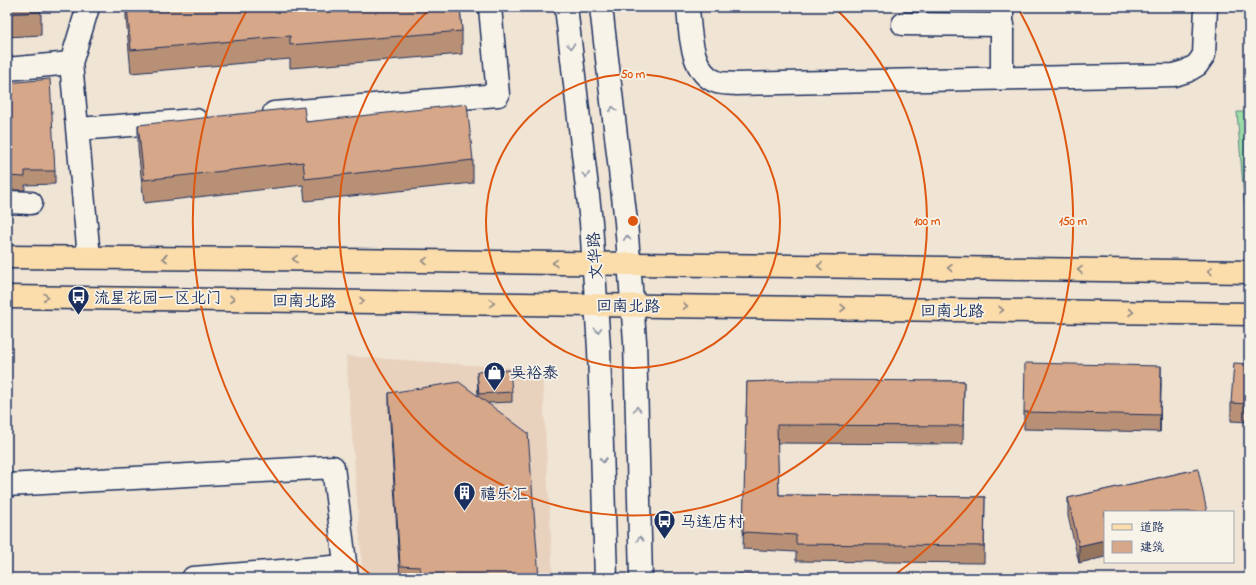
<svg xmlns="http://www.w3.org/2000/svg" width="1256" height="585" font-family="'Indie Flower','LXGW WenKai TC',sans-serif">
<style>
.built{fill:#e8d2be}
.green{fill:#9cdda7;stroke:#5c8682}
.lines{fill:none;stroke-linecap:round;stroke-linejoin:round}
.minor-casing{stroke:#1b2f5e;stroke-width:25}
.major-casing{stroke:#1b2f5e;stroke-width:25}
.minor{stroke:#f7f3e8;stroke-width:22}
.major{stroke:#fbdcab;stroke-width:22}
.wall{fill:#b89075;stroke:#1b2f5e}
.shaded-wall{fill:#96755f;stroke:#1b2f5e}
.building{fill:#d6a788;stroke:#1b2f5e}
.oneway{stroke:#8991a3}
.oneway2{stroke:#8b8684}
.ring{fill:none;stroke:#de5710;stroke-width:2}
.labels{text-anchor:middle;stroke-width:3.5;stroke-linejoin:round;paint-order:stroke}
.street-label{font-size:16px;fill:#1b2f5e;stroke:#f7f3e8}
.poi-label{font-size:16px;fill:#1b2f5e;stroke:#f7f3e8;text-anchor:start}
.centre{fill:#de5710;stroke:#f7f3e8;stroke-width:2}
.ring-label{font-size:12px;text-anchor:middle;font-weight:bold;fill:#de5710;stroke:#f7f3e8;stroke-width:3.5;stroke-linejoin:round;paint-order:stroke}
</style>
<rect width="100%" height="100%" fill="#f0e4d5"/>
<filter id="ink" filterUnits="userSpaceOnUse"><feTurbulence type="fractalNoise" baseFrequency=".025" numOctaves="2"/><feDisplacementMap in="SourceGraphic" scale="8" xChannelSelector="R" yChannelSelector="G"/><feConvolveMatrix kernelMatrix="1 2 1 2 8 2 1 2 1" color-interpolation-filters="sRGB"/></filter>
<g filter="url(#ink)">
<!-- built -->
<path class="built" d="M346 356 542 370 553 578H363Z"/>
<!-- green -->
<path class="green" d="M1237 112H1249V224H1246Z"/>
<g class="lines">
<defs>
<g id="minor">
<path d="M88 7 71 63 89 257"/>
<path d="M566 7 591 222 599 349 606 578"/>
<path d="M601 7 626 222 635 341 641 578"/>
<path d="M688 7C690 30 690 73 717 82 722 84 730 83 736 84L1174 75 1187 71 1197 65 1204 55 1206 7"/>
<path d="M1002 7V78"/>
<path d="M903 24 1003 25"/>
<path d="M7 69 71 63"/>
<path d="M274 113 498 95 490 7"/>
<path d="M78 129 196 120"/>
<path d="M7 202 31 203"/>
<path d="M7 485 333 467 347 578"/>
<path d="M193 578 345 566"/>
</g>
<g id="major">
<path d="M7 257 266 259 1249 272"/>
<path d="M7 297 1249 314"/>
</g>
</defs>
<!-- minor casing -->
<use href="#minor" class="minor-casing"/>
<!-- major casing -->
<use href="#major" class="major-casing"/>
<!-- minor -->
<use href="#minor" class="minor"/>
<!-- major -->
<use href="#major" class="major"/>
</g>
<!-- wall -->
<g class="wall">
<path d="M7 7 41 12V35L7 37Z"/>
<path d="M126 7H460L462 31V54L290 68V59L131 73 126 17Z"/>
<path d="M7 83 55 171V184L25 185V190H7Z"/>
<path d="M306 122 473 160V183L305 201 303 185 144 203 138 148V125Z"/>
<path d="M1249 364V422L1231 421V403Z"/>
<path d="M477 372 512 392V402L488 403 539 578H400L389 407V393L478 396Z"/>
<path d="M964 381 963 444 777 443 779 495 985 497 984 563 796 561V552L743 549 747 382Z"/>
<path d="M1161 383 1160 432 1024 429V412Z"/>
<path d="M1198 469 1079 563 1068 516V498Z"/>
</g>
<!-- shaded-wall -->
<g class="shaded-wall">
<path d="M1161 366V383L1160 432V415Z"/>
<path d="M1105 540V557L1079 563V546Z"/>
</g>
<!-- building -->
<g class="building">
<path d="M7 7H41V12L7 14Z"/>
<path d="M127 7H460L462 31 290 45V36L131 50Z"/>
<path d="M50 79 55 171H25V177L7 176V83Z"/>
<path d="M467 104 473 160 305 179 303 162 144 180 138 125 304 107 306 122Z"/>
<path d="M1025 363 1161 366 1160 415 1024 412Z"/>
<path d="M1234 363 1249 364V404L1231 403Z"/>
<path d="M510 370 512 392 479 394 477 372Z"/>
<path d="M800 380 964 381 963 426 777 425 779 495 985 497 984 546 796 544V535L743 532 747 382Z"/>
<path d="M459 382 528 433 539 578H421L420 567 400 566 389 393Z"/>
<path d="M1198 469 1207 512H1105V540L1079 546 1068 498Z"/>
<path d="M738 574 796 576V578H738Z"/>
</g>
<!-- one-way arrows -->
<defs><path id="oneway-chevron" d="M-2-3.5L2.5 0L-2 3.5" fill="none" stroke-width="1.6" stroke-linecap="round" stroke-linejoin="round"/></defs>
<g class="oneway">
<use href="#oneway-chevron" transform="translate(571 46) rotate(83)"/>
<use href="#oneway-chevron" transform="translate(613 109) rotate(-97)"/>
<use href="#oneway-chevron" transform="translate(586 175) rotate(83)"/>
<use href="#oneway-chevron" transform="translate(627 238) rotate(-94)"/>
<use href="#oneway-chevron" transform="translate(598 330) rotate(87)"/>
<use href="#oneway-chevron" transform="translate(637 409) rotate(-92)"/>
<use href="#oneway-chevron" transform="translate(603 460) rotate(88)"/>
<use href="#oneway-chevron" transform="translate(640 539) rotate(-92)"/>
</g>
<g class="oneway2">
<use href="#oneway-chevron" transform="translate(165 258) rotate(-180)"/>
<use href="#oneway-chevron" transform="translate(295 259) rotate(-179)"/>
<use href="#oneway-chevron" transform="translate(425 261) rotate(-179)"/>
<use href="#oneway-chevron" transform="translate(555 263) rotate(-179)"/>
<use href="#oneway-chevron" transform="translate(820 266) rotate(-179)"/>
<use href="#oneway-chevron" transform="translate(950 268) rotate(-179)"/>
<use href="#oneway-chevron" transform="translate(1080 270) rotate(-179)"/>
<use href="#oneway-chevron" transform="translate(1210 271) rotate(-179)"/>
<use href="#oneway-chevron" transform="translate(46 297) rotate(1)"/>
<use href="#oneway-chevron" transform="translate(232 299) rotate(1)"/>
<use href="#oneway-chevron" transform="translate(362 301) rotate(1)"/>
<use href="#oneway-chevron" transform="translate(492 303) rotate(1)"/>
<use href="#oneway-chevron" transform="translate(685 306) rotate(1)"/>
<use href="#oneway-chevron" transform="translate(843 308) rotate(1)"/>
<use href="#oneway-chevron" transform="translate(1001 310) rotate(1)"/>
<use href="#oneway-chevron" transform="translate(1131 312) rotate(1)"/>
</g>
</g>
<!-- distance rings -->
<g class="ring">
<circle cx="633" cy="221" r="147"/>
<path d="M835 8A294 294 0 1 1 431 8"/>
<path d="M374 577A440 440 0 0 1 248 8M1018 8A440 440 0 0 1 892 577"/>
</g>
<!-- icons -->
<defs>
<symbol id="bus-pin" viewBox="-11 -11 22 30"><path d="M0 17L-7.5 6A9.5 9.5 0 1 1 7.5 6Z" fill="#1b2f5e" stroke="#f7f3e8"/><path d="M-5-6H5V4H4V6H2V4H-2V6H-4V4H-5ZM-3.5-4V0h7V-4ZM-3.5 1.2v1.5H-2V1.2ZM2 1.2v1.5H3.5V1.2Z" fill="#fff"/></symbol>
<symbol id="shop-pin" viewBox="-11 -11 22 30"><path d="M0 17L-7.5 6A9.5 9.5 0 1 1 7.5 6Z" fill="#1b2f5e" stroke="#f7f3e8"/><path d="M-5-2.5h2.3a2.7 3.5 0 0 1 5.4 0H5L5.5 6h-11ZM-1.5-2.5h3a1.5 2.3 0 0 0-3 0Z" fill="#fff"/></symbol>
<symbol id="building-pin" viewBox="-11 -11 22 30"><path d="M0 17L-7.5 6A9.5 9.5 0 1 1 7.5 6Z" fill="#1b2f5e" stroke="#f7f3e8"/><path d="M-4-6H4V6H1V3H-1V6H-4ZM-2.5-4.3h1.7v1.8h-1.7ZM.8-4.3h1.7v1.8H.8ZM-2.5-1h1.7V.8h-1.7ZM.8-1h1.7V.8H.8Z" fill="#fff"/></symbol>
</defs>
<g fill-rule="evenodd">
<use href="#bus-pin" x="66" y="284" width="25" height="34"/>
<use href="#shop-pin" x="482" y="360" width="25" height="34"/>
<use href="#building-pin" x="452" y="480" width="25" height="34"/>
<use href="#bus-pin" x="652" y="508" width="25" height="34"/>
</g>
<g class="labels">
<!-- street labels -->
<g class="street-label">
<text transform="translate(594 256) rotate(-94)" y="6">文华路</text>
<text transform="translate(304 300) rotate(1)" y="6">回南北路</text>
<text transform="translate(628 305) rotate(1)" y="6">回南北路</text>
<text transform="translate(952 310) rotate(1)" y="6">回南北路</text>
</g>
<!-- poi labels -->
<g class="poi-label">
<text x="94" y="303">流星花园一区北门</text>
<text x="510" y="378">吴裕泰</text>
<text x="480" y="499">禧乐汇</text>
<text x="680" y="527">马连店村</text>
</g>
</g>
<circle cx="633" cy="221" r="6" class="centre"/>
<g class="ring-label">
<text x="633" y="78">50 m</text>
<text x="927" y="225">100 m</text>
<text x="1073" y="225">150 m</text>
</g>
<!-- margin -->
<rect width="1256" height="585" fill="none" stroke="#f7f3e8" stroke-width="24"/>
<rect x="12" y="12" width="1232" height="561" fill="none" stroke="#1b2f5e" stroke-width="1.5" filter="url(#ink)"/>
<!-- legend -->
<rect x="1104" y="511" width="130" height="52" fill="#f7f3e8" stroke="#9fa5b1"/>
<rect x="1112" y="524" width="20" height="6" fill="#fbdcab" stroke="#9fa5b1"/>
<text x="1140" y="531" font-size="12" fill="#1b2f5e">道路</text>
<rect x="1112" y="541" width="20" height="12" fill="#d6a788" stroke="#9fa5b1"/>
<text x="1140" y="551" font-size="12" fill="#1b2f5e">建筑</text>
</svg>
